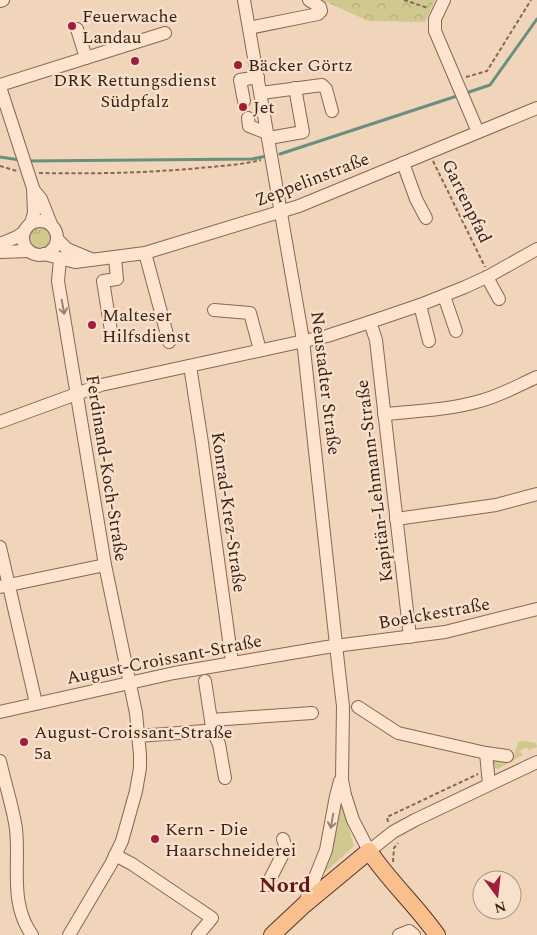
<svg xmlns="http://www.w3.org/2000/svg" width="537" height="935" font-family="Spectral,serif">
<style>
.grass{fill:url(#grass-tufts)}
.park{fill:url(#park-crowns)}
.garden{fill:#d0c98f}
.lines{fill:none;stroke-linecap:round;stroke-linejoin:round}
.stream{stroke:#67907d;stroke-width:3}
.minor-casing{stroke:#8a6554;stroke-width:14}
.major-casing{stroke:#573429;stroke-width:18}
.path{stroke:#8a6554;stroke-width:2;stroke-dasharray:4 2.5;stroke-linecap:butt}
.minor{stroke:#fce4cf;stroke-width:12}
.major{stroke:#f9c08e;stroke-width:16}
.oneway{stroke:#9a8374}
.poi-dot{fill:#9e1f3c;stroke:#f8e1cb;stroke-width:2}
.labels{text-anchor:middle;stroke-width:4.5;stroke-linejoin:round;paint-order:stroke}
.poi-label{font-size:18px;fill:#38221a;stroke:#f8e1cb;text-anchor:start}
.street-label{font-size:18px;fill:#38221a;stroke:#f8e1cb}
.district-label{font-size:22px;font-weight:bold;fill:#681617;stroke:#f8e1cb}
</style>
<defs>
<pattern id="grass-tufts" width="24" height="20" patternUnits="userSpaceOnUse" patternTransform="scale(1.25)"><rect width="24" height="20" fill="#d0c98f"/><path d="M3 7l-1-3M5 7V3M7 7l1-3M15 17l-1-3M17 17v-4M19 17l1-3" fill="none" stroke="#b3ac7b"/></pattern>
<pattern id="park-crowns" width="20" height="18" patternUnits="userSpaceOnUse" patternTransform="scale(1.25)"><rect width="20" height="18" fill="#d0c98f"/><path d="M2 6a3 3 0 1 1 6 0M12 15a3 3 0 1 1 6 0" fill="none" stroke="#b3ac7b"/></pattern>
</defs>
<rect width="100%" height="100%" fill="#f1d5bb"/>
<!-- grass -->
<circle class="grass" cx="39" cy="239" r="12"/>
<!-- park -->
<path class="park" d="M322 0H435L425 22 368 21Z"/>
<!-- garden -->
<g class="garden">
<path d="M524 741 536 743 537 747 529 750 526 747 520 751 523 755 498 769 493 767 492 763 496 760 505 762 514 756 518 742Z"/>
<path d="M340 800 354 846 322 875Z"/>
</g>
<g class="lines">
<!-- stream -->
<g class="stream">
<path d="M466 93 490 85 537 19"/>
<path d="M280 154 460 95"/>
<path d="M0 157 20 160"/>
<path d="M28 161 252 159 267 156"/>
</g>
<defs>
<g id="minor">
<path d="M244 0 303 340 339 672 343 706 342 780 345 795 353 820 369 851 393 832 415 820 537 762"/>
<path d="M444 0 435 19V31L478 132"/>
<path d="M0 1 3 0"/>
<path d="M249 28 318 14 321 11 320 7 309 0"/>
<path d="M77 29 86 58"/>
<path d="M0 85 165 33"/>
<path d="M0 87 33 188 34 213 31 223"/>
<path d="M261 93 322 85 326 89 332 111"/>
<path d="M244 101 240 80 258 77"/>
<path d="M248 118 249 126 267 133"/>
<path d="M269 138 303 132 295 88"/>
<path d="M403 163 416 199 426 218"/>
<path d="M33 189 41 199 51 224"/>
<circle cx="40" cy="238" r="17"/>
<path d="M57 239 67 249 91 259"/>
<path d="M0 244 17 237 24 232"/>
<path d="M0 252 29 251"/>
<path d="M145 253 169 342"/>
<path d="M44 254 75 262 145 253 299 206 537 108"/>
<path d="M60 259 58 281 105 565 136 713 140 755V768L136 791 122 841 111 864 69 935"/>
<path d="M487 277 499 299"/>
<path d="M444 296 456 331"/>
<path d="M420 305 429 341"/>
<path d="M214 310 250 313 260 350"/>
<path d="M370 322 376 340 410 637"/>
<path d="M112 337 103 281 117 279 115 258"/>
<path d="M190 366 202 443 232 662"/>
<path d="M384 414C417 411 449 410 480 401 500 396 519 385 537 377"/>
<path d="M0 422 101 385 327 336 370 322 420 305 465 287 489 276 537 249"/>
<path d="M396 519 496 505 537 494"/>
<path d="M0 547 36 703"/>
<path d="M0 587 105 565"/>
<path d="M205 681 212 727"/>
<path d="M358 707 398 733 486 753"/>
<path d="M0 712 174 673 327 647 445 632 537 609"/>
<path d="M211 720 312 713"/>
<path d="M138 736 205 731 214 734 219 744 225 778"/>
<path d="M0 761C5 784 13 807 16 829 20 865 9 903 32 935"/>
<path d="M489 784 486 753 507 756"/>
<path d="M115 855 132 864 212 918 198 935"/>
<path d="M267 885 286 848 283 839"/>
<path d="M304 905 326 850 336 796 340 781"/>
<path d="M399 935 409 931 414 935"/>
</g>
<path id="major" d="M272 935 304 905 369 851C389 881 416 905 437 935"/>
</defs>
<!-- minor casing -->
<use href="#minor" class="minor-casing"/>
<!-- major casing -->
<use href="#major" class="major-casing"/>
<!-- path -->
<g class="path">
<path d="M404 0 428 8"/>
<path d="M466 77 487 71 531 0"/>
<path d="M433 161 485 267"/>
<path d="M0 166 17 171"/>
<path d="M39 173C93 174 146 173 200 168 220 166 241 165 261 160"/>
<path d="M388 822 387 817 478 774"/>
<path d="M393 862 394 848 398 843"/>
</g>
<!-- minor -->
<use href="#minor" class="minor"/>
<!-- major -->
<use href="#major" class="major"/>
</g>
<!-- one-way arrows -->
<defs><path id="oneway-shaft" d="M-6 0H5M1.5-3L5.5 0L1.5 3" fill="none" stroke-width="1.6" stroke-linecap="round" stroke-linejoin="round" transform="scale(1.25)"/></defs>
<g class="oneway">
<use href="#oneway-shaft" transform="translate(63 307) rotate(80)"/>
<use href="#oneway-shaft" transform="translate(332 821) rotate(100)"/>
</g>
<!-- markers -->
<g class="poi-dot">
<circle cx="72" cy="26" r="5"/>
<circle cx="135" cy="61" r="5"/>
<circle cx="238" cy="65" r="5"/>
<circle cx="243" cy="107" r="5"/>
<circle cx="92" cy="325" r="5"/>
<circle cx="24" cy="742" r="5"/>
<circle cx="155" cy="839" r="5"/>
</g>
<g class="labels">
<!-- poi labels -->
<g class="poi-label">
<text x="82" y="22">Feuerwache<tspan x="82" dy="21">Landau</tspan></text>
<text x="248" y="71">Bäcker Görtz</text>
<text x="135" y="86" text-anchor="middle">DRK Rettungsdienst<tspan x="135" dy="21">Südpfalz</tspan></text>
<text x="253" y="113">Jet</text>
<text x="102" y="321">Malteser<tspan x="102" dy="21">Hilfsdienst</tspan></text>
<text x="34" y="738">August-Croissant-Straße<tspan x="34" dy="21">5a</tspan></text>
<text x="165" y="835">Kern - Die<tspan x="165" dy="21">Haarschneiderei</tspan></text>
</g>
<!-- street labels -->
<g class="street-label">
<text transform="translate(312 179) rotate(-21)" y="6">Zeppelinstraße</text>
<text transform="translate(467 201) rotate(64)" y="6">Gartenpfad</text>
<text transform="translate(326 383) rotate(83)" y="6">Neustadter Straße</text>
<text transform="translate(107 468) rotate(81)" y="6">Ferdinand-Koch-Straße</text>
<text transform="translate(374 481) rotate(-97)" y="6">Kapitän-Lehmann-Straße</text>
<text transform="translate(229 512) rotate(82)" y="6">Konrad-Krez-Straße</text>
<text transform="translate(434 613) rotate(-10)" y="6">Boelckestraße</text>
<text transform="translate(164 659) rotate(-11)" y="6">August-Croissant-Straße</text>
</g>
<!-- district labels -->
<g class="district-label">
<text x="285" y="892">Nord</text>
</g>
</g>
<!-- north arrow -->
<g transform="translate(497 895) rotate(165)"><circle r="24" fill="#f8e1cb" stroke="#ab9584"/>
<path d="M0-4L9 19L0 12L-9 19Z" fill="#9e1f3c"/>
<text y="-8" font-size="14" font-weight="bold" text-anchor="middle" fill="#38221a">N</text>
</g>
</svg>
